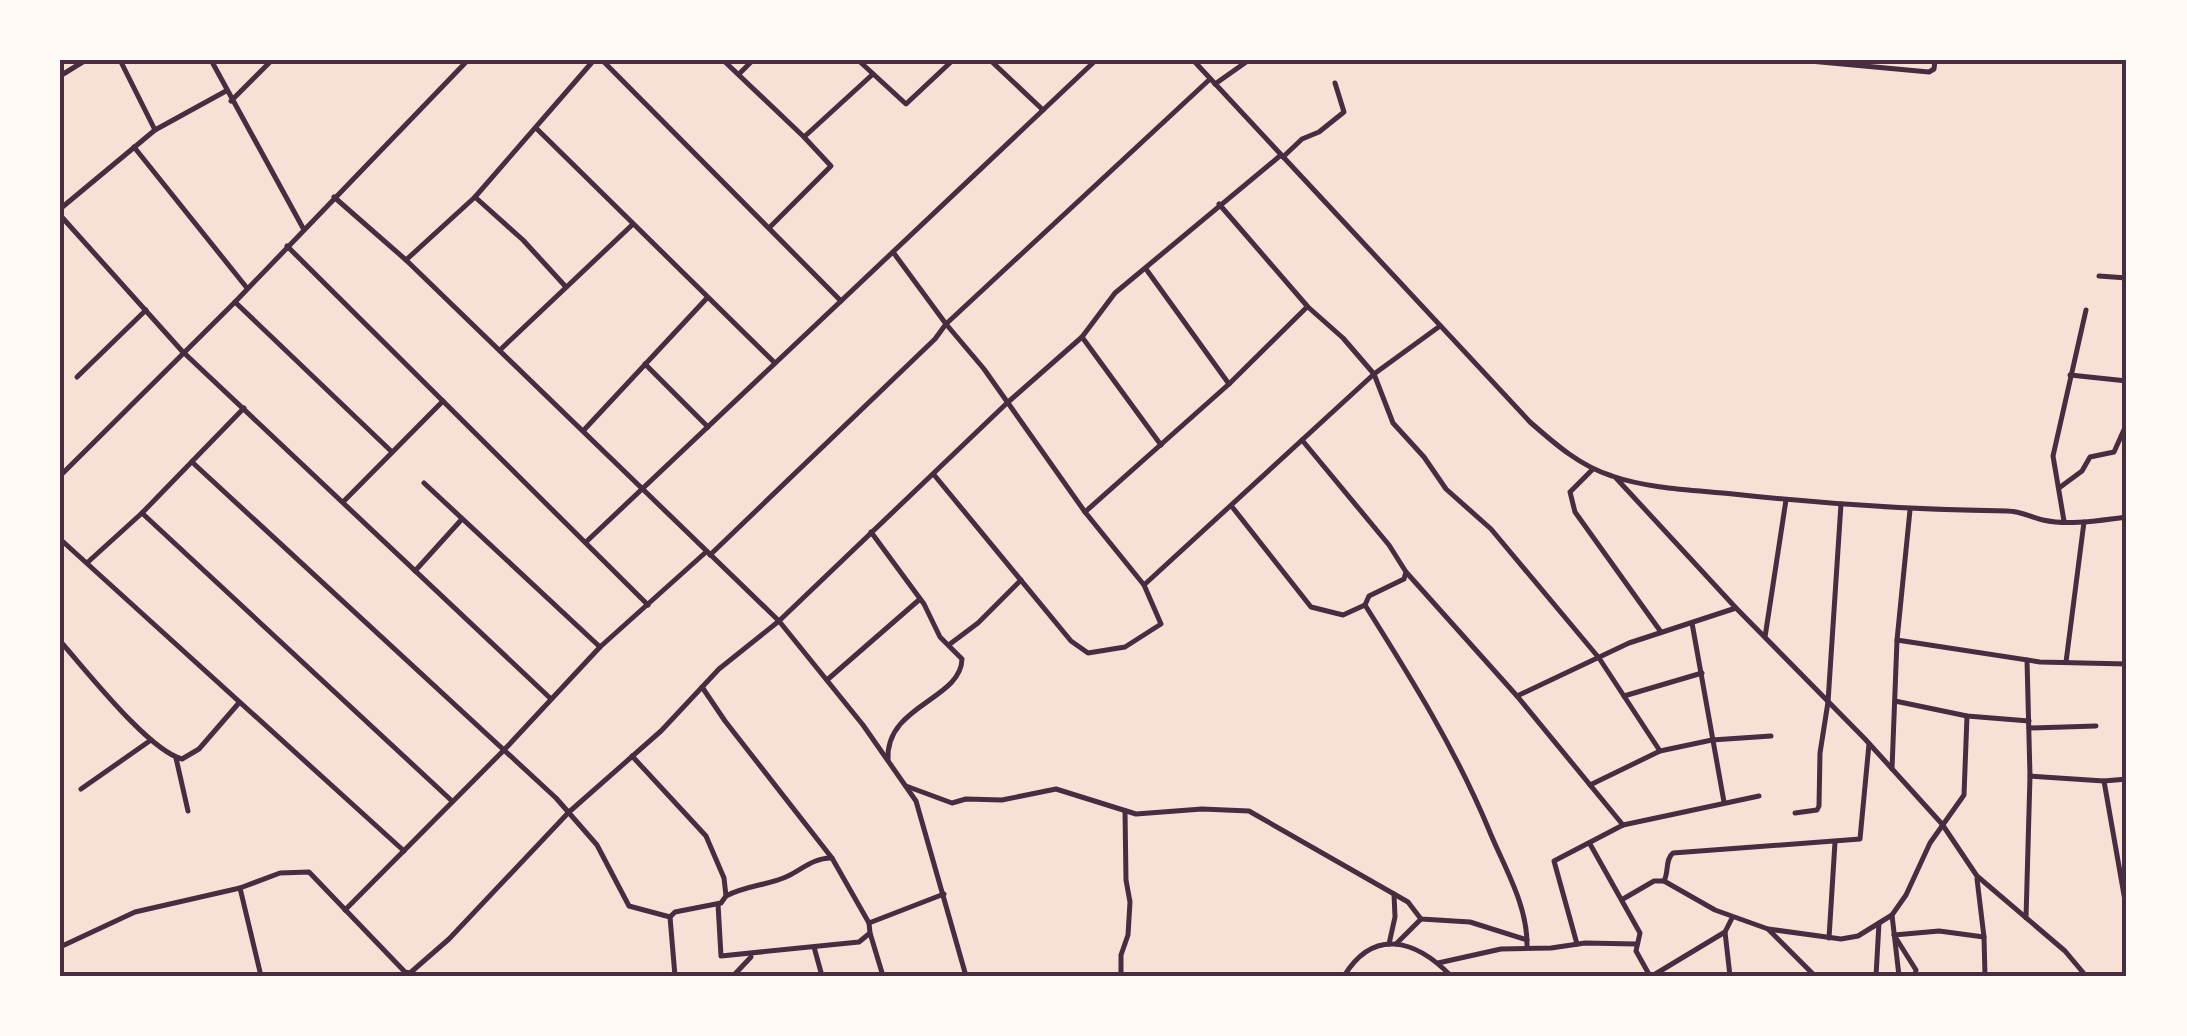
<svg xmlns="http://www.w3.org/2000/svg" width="2187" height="1036" font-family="'DM Sans',sans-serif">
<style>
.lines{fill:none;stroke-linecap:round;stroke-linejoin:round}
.minor{stroke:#4a2c40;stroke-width:5}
.tertiary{stroke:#4a2c40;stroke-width:5}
.neatline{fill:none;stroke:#4a2c40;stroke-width:4}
</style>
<rect width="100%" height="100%" fill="#f7e1d7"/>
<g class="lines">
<!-- minor -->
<g class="minor">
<path d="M120 60 155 130"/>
<path d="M211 60 303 228"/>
<path d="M602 60 841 301"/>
<path d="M723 60 804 137"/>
<path d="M858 60 906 104 953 60"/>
<path d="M990 60 1043 110"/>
<path d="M1799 60 1929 72 1934 69 1935 60"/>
<path d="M739 74 753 60"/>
<path d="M60 76 86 60"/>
<path d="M1215 84 1249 60"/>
<path d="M231 101 272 60"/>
<path d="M536 128 775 363"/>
<path d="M134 147 247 288"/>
<path d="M1283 157 1302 139 1319 132 1344 112 1335 83"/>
<path d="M334 197 406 260 779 621 863 725 916 801 966 976"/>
<path d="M475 197 523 240 566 287"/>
<path d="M1219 204 1308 307 1343 338 1374 374 1393 423 1424 457 1446 489 1491 529 1599 658 1660 751"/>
<path d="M60 209 155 130 226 91"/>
<path d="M60 215 182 351 550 698"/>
<path d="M770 227 831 166 804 137 873 74"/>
<path d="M287 246 648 605"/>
<path d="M893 252 946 324 984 369 1085 512 1144 585"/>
<path d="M406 260 475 197 594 60"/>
<path d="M1146 269 1229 384"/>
<path d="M2099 276 2127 278"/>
<path d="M2127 282V306"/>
<path d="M235 302 392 452"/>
<path d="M1082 337 1161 445"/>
<path d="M500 350 632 225"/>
<path d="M645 364 708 427"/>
<path d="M2070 375 2127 381"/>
<path d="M77 377 146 310"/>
<path d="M583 431 707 298"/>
<path d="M192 462 556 798 597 845 629 906 670 917 675 976"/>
<path d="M1593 469 1570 492 1575 512 1661 632"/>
<path d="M60 476 235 302 468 60"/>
<path d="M935 476 1071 641 1088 653 1125 647 1161 624 1144 585 1374 374 1440 326"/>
<path d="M1616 478 1736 608 1865 739 1942 824 1977 876 2065 951 2086 976"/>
<path d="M424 483 600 647"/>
<path d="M2059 488 2082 471 2090 457 2114 452 2127 423"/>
<path d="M344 501 443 401"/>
<path d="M1233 508 1311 607 1343 615 1365 605 1369 596 1404 579 1406 572 1389 545 1302 440"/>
<path d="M1085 512 1229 384 1307 307"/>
<path d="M142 513 452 801"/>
<path d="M2064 521 2053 456 2086 310"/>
<path d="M871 532 924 604 940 637 962 659C961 700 885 705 888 760"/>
<path d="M60 539 404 851"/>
<path d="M586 542 1096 60"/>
<path d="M710 555 935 339 946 324 1210 79"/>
<path d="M88 562 142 513 244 408"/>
<path d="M415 571 462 519"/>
<path d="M1406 572 1517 696 1623 825"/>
<path d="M1365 605C1411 678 1456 750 1489 830 1504 867 1528 905 1527 947"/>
<path d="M1692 623 1724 802"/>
<path d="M1765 637 1786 500"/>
<path d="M1897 640 2040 662 2127 664"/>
<path d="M60 641C86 670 148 750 182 759L199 749 238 704"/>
<path d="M950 644 978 623 1021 580"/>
<path d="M2066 662 2084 522"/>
<path d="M827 680 920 599"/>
<path d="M702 687 725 721 832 858 869 923 944 894"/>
<path d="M1517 696 1629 643 1736 608"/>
<path d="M1624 696 1702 673"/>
<path d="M1895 701 1967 716 2029 721"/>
<path d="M2029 728 2096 726"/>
<path d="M632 756 706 836 724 878 726 896 721 903 675 912 670 917"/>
<path d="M176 758 188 811"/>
<path d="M1892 769 1897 640 1910 510"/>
<path d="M2030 776 2104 781 2127 779"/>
<path d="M2104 781 2127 912"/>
<path d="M1590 785 1660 751 1712 740 1771 736"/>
<path d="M906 786 952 803 966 799 1002 800 1056 789 1136 814 1202 809 1249 811 1408 902 1421 919 1470 922 1527 940"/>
<path d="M81 789 151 740"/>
<path d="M1795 813 1817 810 1819 806 1820 753 1828 702 1841 504"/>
<path d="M1590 844 1640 933 1636 951 1650 976"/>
<path d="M1977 879 1984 937 1985 976"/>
<path d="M1664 881C1669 872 1665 859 1673 853L1860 839 1869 744"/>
<path d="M240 888 261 976"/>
<path d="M726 896C747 885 770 885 788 876 802 869 816 857 832 858"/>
<path d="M1623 899 1654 881H1664L1715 910 1768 929 1815 976"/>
<path d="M718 904 721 956 859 942 870 933 869 923"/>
<path d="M345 910 504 750 600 647 706 552"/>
<path d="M1892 915 1899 976"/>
<path d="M2026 918 2030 776 2027 660"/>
<path d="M1768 929 1841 939 1858 936 1892 915 1906 895 1930 843 1964 795 1967 716"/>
<path d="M870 933 883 976"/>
<path d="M1829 938 1835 842"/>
<path d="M1389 944 1395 917 1394 894"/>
<path d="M1396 944 1421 919"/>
<path d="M1577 944 1554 861 1623 825 1759 796"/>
<path d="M60 947 135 912 240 888 280 873 309 872 405 972 410 973 449 939 569 812 661 731 719 669 779 621 1007 403 1082 337 1115 293 1281 155"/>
<path d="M814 947 822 976"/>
<path d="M1438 963 1501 949 1551 948 1585 943 1636 944"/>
<path d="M627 976 630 975"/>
<path d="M733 976 751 957"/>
<path d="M1121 976V955L1128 935 1130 902 1126 880 1125 811"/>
<path d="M1344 976C1374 927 1416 940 1451 976"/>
<path d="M1652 976 1725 932"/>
<path d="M1730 976 1725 932 1732 918"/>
<path d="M1876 976 1879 923"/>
<path d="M1915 976 1916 970 1894 935 1939 931 1984 937"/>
</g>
<!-- tertiary -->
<path class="tertiary" d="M1193 60 1530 422C1555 444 1580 466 1612 476 1650 489 1693 490 1733 494 1824 504 1915 510 2007 511 2020 511 2031 517 2043 520 2070 526 2101 520 2127 517"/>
</g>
<!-- border -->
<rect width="2187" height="1036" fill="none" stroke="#fffaf5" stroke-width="125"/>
<rect x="62" y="62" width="2062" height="912" class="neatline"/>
</svg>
